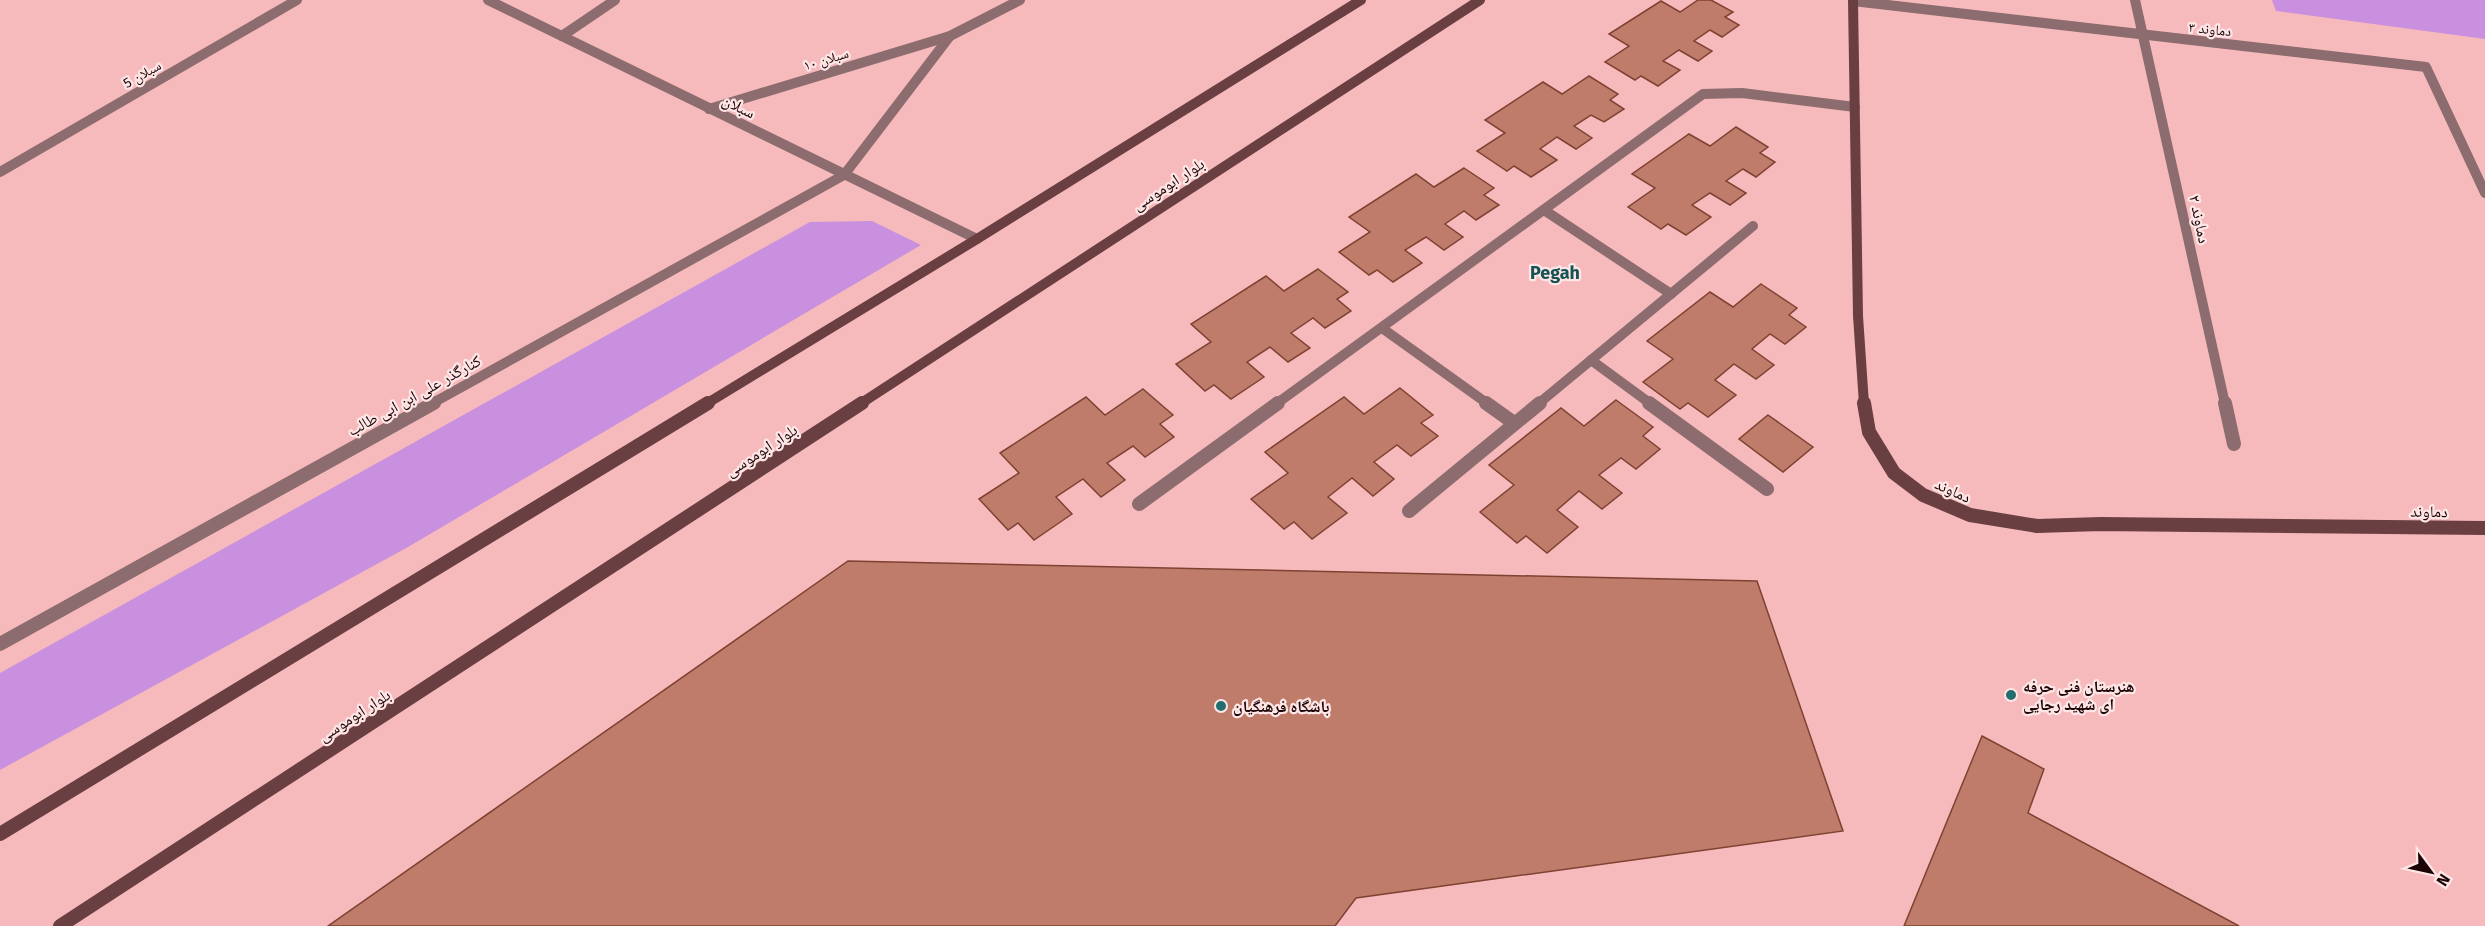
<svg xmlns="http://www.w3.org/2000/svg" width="2485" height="926" font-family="'Fira Sans','Noto Naskh Arabic',sans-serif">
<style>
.green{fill:#c890de}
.building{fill:#bf7c6a;stroke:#7f4232;stroke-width:1.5}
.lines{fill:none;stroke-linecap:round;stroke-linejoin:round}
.minor-far1{stroke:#8c6c6e;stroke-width:10}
.minor{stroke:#8c6c6e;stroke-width:14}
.tertiary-far1{stroke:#8c6c6e;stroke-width:10}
.tertiary{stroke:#8c6c6e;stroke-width:14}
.secondary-far1{stroke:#6a3f42;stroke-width:10}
.secondary{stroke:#6a3f42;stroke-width:14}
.poi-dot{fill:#236e6f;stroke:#fee6e6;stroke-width:2}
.labels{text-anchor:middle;stroke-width:4.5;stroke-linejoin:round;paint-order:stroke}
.far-street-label{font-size:14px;fill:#1c0406;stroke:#fee6e6}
.street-label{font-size:16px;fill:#1c0406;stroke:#fee6e6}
.poi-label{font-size:16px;font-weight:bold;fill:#1c0406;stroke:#fee6e6;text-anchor:start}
.neighbourhood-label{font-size:18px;font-weight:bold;fill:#165354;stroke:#fee6e6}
</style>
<rect width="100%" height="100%" fill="#f7babc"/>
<!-- green -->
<g class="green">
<path d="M2272 0H2485V39L2276 11Z"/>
<path d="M872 221 921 245 408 547 0 770V673L810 222Z"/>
</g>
<!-- building -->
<g class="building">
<path d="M1698 0H1711L1733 12 1725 17 1739 25 1722 37 1710 30 1694 41 1712 51 1698 61 1679 50 1663 61 1680 70 1658 86 1641 76 1635 80 1605 62 1629 46 1609 34 1661 1 1680 12Z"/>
<path d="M1589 76 1618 94 1610 100 1624 109 1604 122 1591 115 1574 126 1592 138 1576 149 1557 137 1540 149 1557 160 1531 177 1514 166 1507 171 1477 151 1505 133 1485 120 1543 82 1562 94Z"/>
<path d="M1736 127 1768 147 1760 153 1775 162 1756 177 1743 169 1726 181 1746 193 1730 205 1710 193 1692 205 1711 217 1686 235 1668 224 1661 229 1628 207 1655 188 1632 174 1689 134 1710 146Z"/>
<path d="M1464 168 1494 188 1484 195 1499 205 1476 220 1464 211 1445 224 1463 237 1444 250 1426 237 1405 250 1422 263 1393 282 1377 270 1369 275 1339 252 1370 232 1349 217 1416 174 1434 187Z"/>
<path d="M1318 269 1348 292 1337 299 1351 311 1325 328 1313 318 1291 333 1310 348 1288 362 1270 347 1247 362 1264 377 1231 399 1214 385 1205 391 1176 364 1211 342 1191 324 1266 276 1284 291Z"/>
<path d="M1761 284 1797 308 1789 315 1806 327 1785 344 1770 334 1752 349 1774 365 1756 379 1734 364 1715 380 1736 395 1708 417 1688 403 1680 409 1643 382 1673 359 1647 341 1710 292 1733 307Z"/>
<path d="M1400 388 1433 415 1421 423 1438 436 1411 456 1397 445 1374 462 1394 479 1373 496 1352 478 1328 497 1347 513 1312 539 1294 522 1284 529 1251 499 1288 473 1265 452 1344 397 1364 414Z"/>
<path d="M1143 389 1173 415 1160 424 1174 437 1145 457 1133 446 1107 463 1125 480 1101 497 1083 479 1056 497 1072 514 1034 540 1018 523 1008 530 979 499 1019 473 1000 453 1086 397 1105 415Z"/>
<path d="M1616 400 1653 427 1643 436 1660 449 1636 469 1621 458 1599 475 1622 493 1602 509 1579 491 1557 510 1578 527 1547 553 1526 536 1517 543 1480 512 1514 485 1489 465 1561 408 1584 426Z"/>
<path d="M1768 415 1813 447 1783 472 1739 439Z"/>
<path d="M848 561 1757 581 1843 831 1356 898 1335 926H328Z"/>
<path d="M1982 736 2044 769 2028 813 2239 926H1904Z"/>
</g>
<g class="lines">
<!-- minor-far1 -->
<g class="minor-far1">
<path d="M2135 0 2225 404"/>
<path d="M1853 1 2426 67 2485 193"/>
<path d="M562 36 615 0"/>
<path d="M709 109 950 36 1020 0"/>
<path d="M0 172 297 0"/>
<path d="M844 175 950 36"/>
<path d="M1544 210 1671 294"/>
<path d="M1382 328 1488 404"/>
<path d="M1591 360 1651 404"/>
<path d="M1276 404 1703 94 1742 93 1855 107"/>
<path d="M1538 404 1753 226"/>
</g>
<!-- minor -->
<g class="minor">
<path d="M1486 403 1514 423"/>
<path d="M1649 403 1767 489"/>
<path d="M2225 403 2234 444"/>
<path d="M1139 504 1278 403"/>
<path d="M1409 511 1540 403"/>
</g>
<!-- tertiary-far1 -->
<g class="tertiary-far1">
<path d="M488 0 977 239"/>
<path d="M431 404 844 175"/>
</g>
<!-- tertiary -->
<path class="tertiary" d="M0 644 434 403"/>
<!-- secondary-far1 -->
<g class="secondary-far1">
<path d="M1853 0 1858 316 1864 404"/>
<path d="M706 404 977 239 1361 0"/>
<path d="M860 404 1480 0"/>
</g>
<!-- secondary -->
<g class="secondary">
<path d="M1864 403 1869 432 1894 473 1923 495 1970 515 2037 526 2101 524 2485 528"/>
<path d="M0 834 708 403"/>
<path d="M60 926 862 403"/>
</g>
</g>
<!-- markers -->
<g class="poi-dot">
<circle cx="2011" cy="695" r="6"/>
<circle cx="1221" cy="706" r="6"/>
</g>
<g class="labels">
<!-- far-street labels -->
<g class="far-street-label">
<text transform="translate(2210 29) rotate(6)" y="5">دماوند ۳</text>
<text transform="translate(826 59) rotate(-17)" y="5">سبلان ۱۰</text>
<text transform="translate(142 74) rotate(-30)" y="5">سبلان 5</text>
</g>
<!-- street labels -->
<g class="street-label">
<text transform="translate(739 106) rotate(26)" y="6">سبلان</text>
<text transform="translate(1168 184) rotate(-33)" y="6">بلوار ابوموسی</text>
<text transform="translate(2200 219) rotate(78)" y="6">دماوند ۲</text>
<text transform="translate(414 395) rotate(-29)" y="6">کنارگذر علی ابن ابی طالب</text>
<text transform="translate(761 450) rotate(-33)" y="6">بلوار ابوموسی</text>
<text transform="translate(1953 490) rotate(24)" y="6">دماوند</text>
<text transform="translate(2429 511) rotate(1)" y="6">دماوند</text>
<text transform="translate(354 715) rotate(-33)" y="6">بلوار ابوموسی</text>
</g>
<!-- poi labels -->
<g class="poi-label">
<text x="2023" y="692">هنرستان فنی حرفه<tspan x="2023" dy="18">ای شهید رجایی</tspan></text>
<text x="1233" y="712">باشگاه فرهنگیان</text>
</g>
<!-- neighbourhood labels -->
<g class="neighbourhood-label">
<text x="1555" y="279">Pegah</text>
</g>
</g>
<!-- north arrow -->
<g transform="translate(2431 872) rotate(123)" stroke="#fee6e6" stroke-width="4.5" paint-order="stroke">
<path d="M0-4.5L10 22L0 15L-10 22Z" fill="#1c0406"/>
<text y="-9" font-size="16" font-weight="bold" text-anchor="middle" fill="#1c0406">N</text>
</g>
</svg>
